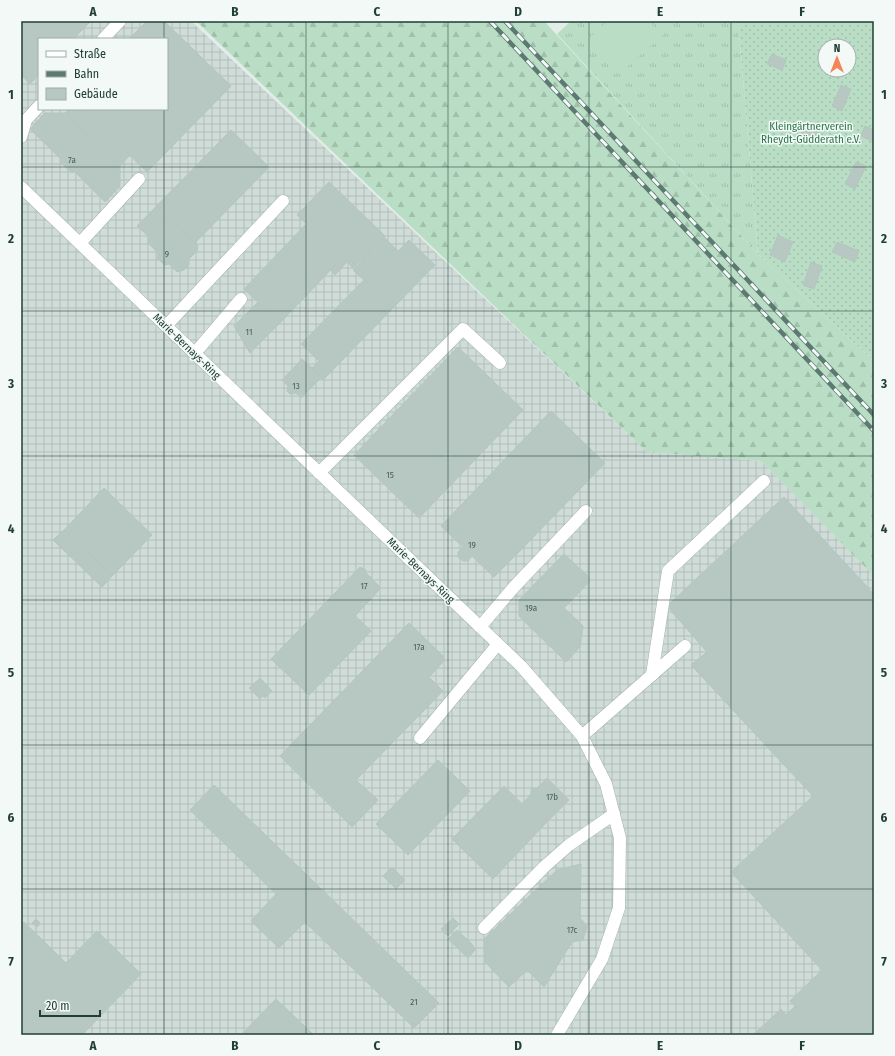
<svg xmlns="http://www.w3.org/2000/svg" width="895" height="1056" font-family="'Fira Sans Condensed',sans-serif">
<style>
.industrial{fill:url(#industrial-grid);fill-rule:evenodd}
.grass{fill:url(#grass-tufts)}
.forest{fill:url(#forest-firs)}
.garden{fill:url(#garden-dots);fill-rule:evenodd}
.pitch{fill:#badec5}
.building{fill:#b7c7c1;stroke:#b4c6bf}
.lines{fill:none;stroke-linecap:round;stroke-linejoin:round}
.service-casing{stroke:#a4b4af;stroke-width:13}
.minor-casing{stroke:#a4b4af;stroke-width:13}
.service{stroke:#fff;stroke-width:12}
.minor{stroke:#fff;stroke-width:12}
.rail-casing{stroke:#5c7972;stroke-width:4.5}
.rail{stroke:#f2f9f6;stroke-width:3;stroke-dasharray:9;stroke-linecap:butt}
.grid{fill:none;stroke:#213e37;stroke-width:1;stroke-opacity:0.55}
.labels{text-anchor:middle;stroke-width:3;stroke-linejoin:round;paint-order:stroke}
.number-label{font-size:9px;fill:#46605a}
.park-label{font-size:11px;fill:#2b764a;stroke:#f2f9f6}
.street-label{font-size:11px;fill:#213e37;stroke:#f2f9f6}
.neatline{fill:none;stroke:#213e37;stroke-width:1.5}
.grid-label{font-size:13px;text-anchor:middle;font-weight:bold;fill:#213e37}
</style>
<defs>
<pattern id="industrial-grid" width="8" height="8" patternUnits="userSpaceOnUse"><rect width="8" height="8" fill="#d0dcd7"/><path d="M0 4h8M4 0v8" fill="none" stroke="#b2beb9"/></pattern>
<pattern id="grass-tufts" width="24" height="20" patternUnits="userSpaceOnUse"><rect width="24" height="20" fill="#badec5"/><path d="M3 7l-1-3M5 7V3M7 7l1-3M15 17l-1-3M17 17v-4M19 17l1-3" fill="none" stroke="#a0c0aa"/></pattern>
<pattern id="forest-firs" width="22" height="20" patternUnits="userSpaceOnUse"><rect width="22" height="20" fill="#badec5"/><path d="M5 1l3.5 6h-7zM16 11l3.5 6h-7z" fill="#a0c0aa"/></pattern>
<pattern id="garden-dots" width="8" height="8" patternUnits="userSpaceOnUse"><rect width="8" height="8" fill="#badec5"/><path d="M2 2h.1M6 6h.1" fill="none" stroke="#a0c0aa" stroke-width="1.8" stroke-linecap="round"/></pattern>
</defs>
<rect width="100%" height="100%" fill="#e2ece8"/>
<!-- industrial -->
<path class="industrial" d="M21 21H191L647 452 761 461 874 576V1035H21ZM39 39H167V109H39Z"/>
<!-- grass -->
<path class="grass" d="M571 21H738L758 254 557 34Z"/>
<!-- forest -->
<path class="forest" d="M196 21H544L758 254 874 361V576L761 461 647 452Z"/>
<!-- garden -->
<path class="garden" d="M738 21H874V361L758 254ZM825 46H849V70H825Z"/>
<!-- pitch -->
<path class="pitch" d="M608 21H648L663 35 620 73 589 38Z"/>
<!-- building -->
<g class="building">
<path d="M21 21H91L73 39H39V74L30 84 21 75Z"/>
<path d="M147 21H164L231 86 147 172 82 109H167V39H129Z"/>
<path d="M772 54 786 60 782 70 767 64Z"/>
<path d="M841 85 851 89 842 111 832 106Z"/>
<path d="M69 109H82L130 155 120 166 65 113Z"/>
<path d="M45 113H65L120 166V186L105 202 74 171 72 173 60 162 62 160 30 129Z"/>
<path d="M806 124 820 130 815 140 801 134Z"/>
<path d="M865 126 874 130V142L861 136Z"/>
<path d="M231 130 269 167 195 243 167 217 148 236 137 226Z"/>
<path d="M856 162 866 166 855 189 845 184Z"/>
<path d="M329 182 385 236 353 268 347 262 335 275 330 270 342 258 297 215Z"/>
<path d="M167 217 198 246 197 251 189 259V265L184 270 177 272 169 264 165 265 157 258 158 253 148 243V236Z"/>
<path d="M307 223 342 258 280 323 244 289Z"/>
<path d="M778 235 793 242 785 262 770 255Z"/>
<path d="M384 237 395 248 364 280 353 270Z"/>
<path d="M409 240 435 265 424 276 398 251Z"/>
<path d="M837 242 859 251 855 262 832 252Z"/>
<path d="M395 248 424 276 393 308 364 280Z"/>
<path d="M811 262 822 266 814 289 803 285Z"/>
<path d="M364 280 393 308 323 380 312 368 319 361 301 344Z"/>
<path d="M258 302 280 323 250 353 234 326Z"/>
<path d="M458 347 523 410 419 518 354 455Z"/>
<path d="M302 359 322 377 301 398 296 393 290 394 287 391 288 386 282 380Z"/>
<path d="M551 411 605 463 517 554 464 502Z"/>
<path d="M104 488 152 535 112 576 64 530Z"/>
<path d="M784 497 874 594V1035H822L790 1001 822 970 731 872 813 796 691 665 707 652 667 606Z"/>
<path d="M464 502 517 554 494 577 472 556 468 561H463L458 557V552L463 547 441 526Z"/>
<path d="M64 530 112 576 102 587 53 540Z"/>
<path d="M564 554 589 577V582L564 608 583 626 580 647 566 662 519 616V600Z"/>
<path d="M360 567 366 570V573L370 577H372V579L381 588 355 616 333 595Z"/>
<path d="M333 595 371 631 309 695 271 659Z"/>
<path d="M409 623 443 656V662L429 677 443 691 356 780 378 800 352 827 280 756Z"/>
<path d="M260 678 272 691 265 698 263 696 260 699 249 688Z"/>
<path d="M438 760 470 791 408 855 376 824Z"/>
<path d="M547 778 569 800 544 825 522 804 531 794V789L537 788Z"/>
<path d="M214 785 439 1003 414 1028 305 922 279 948 251 921 276 894 190 810Z"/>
<path d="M504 786 544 825 493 879 452 839Z"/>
<path d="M581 864 580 918 587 926 583 940 572 942 544 987 527 970 509 987 485 962 484 939 557 870Z"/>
<path d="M392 867 405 880 396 889 383 876Z"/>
<path d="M453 918 459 924 448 936 441 929Z"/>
<path d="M36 919 40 923 37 927 32 923Z"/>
<path d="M24 922 66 963 97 931 141 974 82 1035H21V924Z"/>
<path d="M457 930 472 944 475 950 468 958 448 939Z"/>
<path d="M276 999 314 1035H241Z"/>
<path d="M795 1006 822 1035H753L781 1009 786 1015Z"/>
</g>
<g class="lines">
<defs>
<g id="service">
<path d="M103 39 120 21"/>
<path d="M21 137 26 120 39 106"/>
<path d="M80 243 139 179"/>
<path d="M166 326 283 201"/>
<path d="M195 353 241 299"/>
<path d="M319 473 463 329 500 363"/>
<path d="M480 627 514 587 586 511"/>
<path d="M652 675 668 571 764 481"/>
<path d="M582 736 685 646"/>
<path d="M420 738 498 644"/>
<path d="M484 928 545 866 569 845 614 814"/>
</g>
<path id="minor" d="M21 187 521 666 582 736 606 784 620 838 619 908 602 959 557 1035"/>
</defs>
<!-- service casing -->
<use href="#service" class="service-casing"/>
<!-- minor casing -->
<use href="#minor" class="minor-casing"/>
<!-- service -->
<use href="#service" class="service"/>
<!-- minor -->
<use href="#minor" class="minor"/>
<defs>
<g id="rail">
<path d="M490 21 874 431"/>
<path d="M505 21 874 415"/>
</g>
</defs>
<!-- rail casing -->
<use href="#rail" class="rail-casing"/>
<!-- rail -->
<use href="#rail" class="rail"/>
</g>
<!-- grid -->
<path class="grid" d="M164 21V39M306 21V1035M448 21V1035M589 21V1035M731 21V1035M164 109V1035M21 167H874M21 311H874M21 456H874M21 600H874M21 745H874M21 889H874"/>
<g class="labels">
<!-- number labels -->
<g class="number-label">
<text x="72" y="163">7a</text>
<text x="167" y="257">9</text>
<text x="249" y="335">11</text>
<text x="296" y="389">13</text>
<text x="390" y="478">15</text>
<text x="472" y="548">19</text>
<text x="364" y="589">17</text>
<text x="531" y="611">19a</text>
<text x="419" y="650">17a</text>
<text x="552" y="800">17b</text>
<text x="572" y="933">17c</text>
<text x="414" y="1005">21</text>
</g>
<!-- park labels -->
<g class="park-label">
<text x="811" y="130">Kleingärtnerverein<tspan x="811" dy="13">Rheydt-Güdderath e.V.</tspan></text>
</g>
<!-- street labels -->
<g class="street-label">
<text transform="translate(187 346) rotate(44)" y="4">Marie-Bernays-Ring</text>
<text transform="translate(421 570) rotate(44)" y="4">Marie-Bernays-Ring</text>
</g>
</g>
<!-- border -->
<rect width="895" height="1056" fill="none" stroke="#f2f9f6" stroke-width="44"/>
<!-- legend -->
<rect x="38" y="38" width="130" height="72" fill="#f2f9f6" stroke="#9eaeaa"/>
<rect x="46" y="51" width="20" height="6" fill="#ffffff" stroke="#9eaeaa"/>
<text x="74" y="58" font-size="12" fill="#213e37">Straße</text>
<rect x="46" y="71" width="20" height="6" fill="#5c7972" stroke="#9eaeaa"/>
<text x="74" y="78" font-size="12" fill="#213e37">Bahn</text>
<rect x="46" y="88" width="20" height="12" fill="#b7c7c1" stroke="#9eaeaa"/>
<text x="74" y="98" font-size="12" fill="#213e37">Gebäude</text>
<!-- north arrow -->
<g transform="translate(837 58)"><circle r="19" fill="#f2f9f6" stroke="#9eaeaa"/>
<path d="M0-3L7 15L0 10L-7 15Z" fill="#f58458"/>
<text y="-6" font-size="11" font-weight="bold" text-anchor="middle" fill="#213e37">N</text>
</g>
<!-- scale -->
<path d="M40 1010v6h60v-6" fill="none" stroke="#213e37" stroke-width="2"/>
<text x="46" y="1010" font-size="12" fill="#213e37" stroke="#f2f9f6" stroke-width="3" paint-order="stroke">20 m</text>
<rect x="22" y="22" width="851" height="1012" class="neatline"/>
<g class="grid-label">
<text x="93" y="16">A</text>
<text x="235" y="16">B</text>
<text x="377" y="16">C</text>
<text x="518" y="16">D</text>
<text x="660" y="16">E</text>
<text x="802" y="16">F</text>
<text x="11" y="99">1</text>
<text x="884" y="99">1</text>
<text x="11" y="243">2</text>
<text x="884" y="243">2</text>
<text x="11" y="388">3</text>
<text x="884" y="388">3</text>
<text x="11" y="533">4</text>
<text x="884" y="533">4</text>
<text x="11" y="677">5</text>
<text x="884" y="677">5</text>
<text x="11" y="822">6</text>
<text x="884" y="822">6</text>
<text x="11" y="966">7</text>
<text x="884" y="966">7</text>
<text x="93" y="1050">A</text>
<text x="235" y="1050">B</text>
<text x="377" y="1050">C</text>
<text x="518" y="1050">D</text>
<text x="660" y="1050">E</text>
<text x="802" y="1050">F</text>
</g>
</svg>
